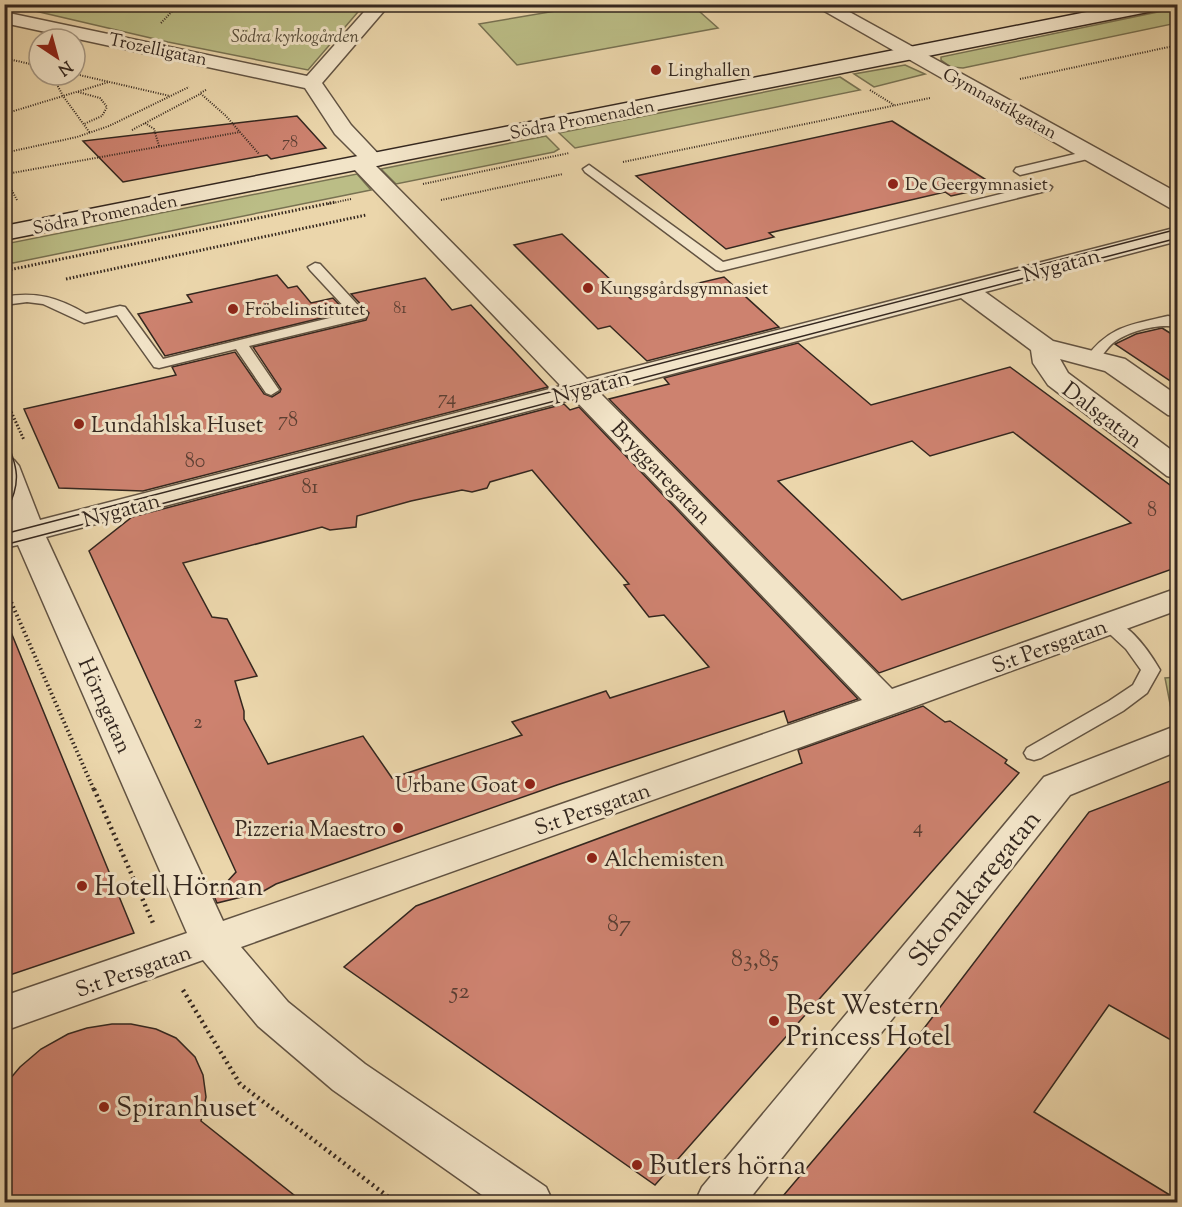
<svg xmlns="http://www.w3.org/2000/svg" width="1182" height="1207" font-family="'Sorts Mill Goudy',serif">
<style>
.green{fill:#bbbd86;stroke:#787252;stroke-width:1.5}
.building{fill:#cd826f;stroke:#34271f;stroke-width:1.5;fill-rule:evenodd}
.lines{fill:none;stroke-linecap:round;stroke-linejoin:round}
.lane-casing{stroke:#625342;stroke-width:3}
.street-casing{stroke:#625342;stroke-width:3}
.secondary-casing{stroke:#34271f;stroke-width:3}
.path-far3{stroke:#34271f;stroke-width:2;stroke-dasharray:1 1.5;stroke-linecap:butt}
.path-far2{stroke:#34271f;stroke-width:3;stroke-dasharray:1.5 2;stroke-linecap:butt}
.path-far1{stroke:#34271f;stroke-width:4;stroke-dasharray:1.5 3;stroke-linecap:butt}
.path{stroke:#34271f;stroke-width:4.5;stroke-dasharray:2 4;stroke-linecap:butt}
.lane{fill:#f2e4c8;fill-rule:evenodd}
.street{fill:#f2e4c8;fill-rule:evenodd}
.secondary{fill:#f2e4c8;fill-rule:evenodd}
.tram{stroke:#34271f;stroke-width:1.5}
.poi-dot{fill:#8f2418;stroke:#f2e4c8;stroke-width:2}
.labels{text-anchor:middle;stroke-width:6;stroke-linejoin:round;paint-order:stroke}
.far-number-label{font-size:16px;fill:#5a3e33}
.far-park-label{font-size:18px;font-style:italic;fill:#564c39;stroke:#f2e4c8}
.far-street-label{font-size:18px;fill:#34271f;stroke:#f2e4c8}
.far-poi-label{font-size:18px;fill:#34271f;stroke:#f2e4c8;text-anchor:start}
.number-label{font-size:20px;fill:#5a3e33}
.street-label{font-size:22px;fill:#34271f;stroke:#f2e4c8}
.poi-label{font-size:22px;fill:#34271f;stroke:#f2e4c8;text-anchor:start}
.near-number-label{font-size:24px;fill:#5a3e33}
.near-poi-label{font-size:27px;fill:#34271f;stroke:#f2e4c8;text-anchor:start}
.near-street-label{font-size:27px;fill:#34271f;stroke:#f2e4c8}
</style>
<rect width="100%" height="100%" fill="#ebd6ab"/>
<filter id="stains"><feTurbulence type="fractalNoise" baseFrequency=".00333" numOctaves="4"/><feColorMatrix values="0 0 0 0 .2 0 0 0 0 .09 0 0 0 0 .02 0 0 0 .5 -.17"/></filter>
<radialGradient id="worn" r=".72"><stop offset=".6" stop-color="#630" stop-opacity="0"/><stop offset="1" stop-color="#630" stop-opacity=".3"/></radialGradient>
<!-- green -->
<g class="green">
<path d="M5 4H364V5L308 70 168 42Z"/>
<path d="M691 4 718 28 517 65 479 24 591 5Z"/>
<path d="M1177 8V23L963 68 951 67 941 60V57Z"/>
<path d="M905 65 925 74 874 87 854 74Z"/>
<path d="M840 77 860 90 575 148 559 133Z"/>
<path d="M546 136 559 149 554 152 396 184 381 169Z"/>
<path d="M357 174 371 190 13 263 5 260V244Z"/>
<path d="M1177 677V712L1172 714 1165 678Z"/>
</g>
<!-- building -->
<g class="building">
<path d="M297 116 326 148 271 159 267 155 123 182 83 141Z"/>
<path d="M892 121 996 186 951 196 945 192 769 233 774 237 726 249 636 176Z"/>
<path d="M562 234 631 299 724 277 779 327 647 361 610 326 598 329 514 245Z"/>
<path d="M277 275 288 288 297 286 311 303 333 298 346 312 165 356 138 314 192 302 187 295Z"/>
<path d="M425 278 452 310 471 305 548 387 143 491 59 488 24 409 176 375 172 367 235 352 264 394 272 397 280 392 281 389 253 347 366 320 369 313 351 294Z"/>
<path d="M1162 328 1178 338V386L1115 344 1136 334Z"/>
<path d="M798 343 871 405 1010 367 1178 491V567L879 673 609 399 669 384 664 378ZM1013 432 1131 523 902 600 778 481 912 441 930 456Z"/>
<path d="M564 404 570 410 579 407 858 699 788 723 784 711 557 785 276 884 262 892 217 903 214 896 236 872 89 551 132 517ZM532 470 629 584 624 585 649 617 664 615 709 667 610 698 606 691 512 722 522 735 392 778 363 736 268 764 244 719V711L235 681 257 676 227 619 212 617 183 563 322 527 330 530 356 527 357 516 411 501 462 490 472 492 487 488 490 482Z"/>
<path d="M4 615 134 933 4 977V891L10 889 4 862Z"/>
<path d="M923 706 945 722 950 721 1007 760 1005 763 1019 773 655 1185 344 967 416 906 802 763 798 750Z"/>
<path d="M1178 778V1044L1109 1005 1034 1112 1178 1200V1203H777L912 1044 1089 812Z"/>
<path d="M112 1024H131L156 1029 176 1038 195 1057 203 1075 206 1097 201 1121 304 1203H4V1086L20 1067 41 1049 68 1034 87 1028Z"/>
</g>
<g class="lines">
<defs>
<g id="lane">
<path d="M1092 150 1096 151V157L1020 175 1014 171 1016 168Z"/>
<path d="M589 165 723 262 1046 183 1052 187 1050 190 721 271 716 270 585 172 583 169Z"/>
<path d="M315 263 320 264 367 315 365 318 249 346 279 390 271 395 266 393 236 349 159 368 154 367 117 315 84 323 43 304 27 302 4 305V297C36 291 59 298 86 314L120 306 125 307 163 359 350 313 310 270 308 267Z"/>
<path d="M1168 316 1178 318V327C1159 323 1128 331 1113 343 1107 348 1102 356 1097 362H1087L1085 359C1109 326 1130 325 1168 316Z"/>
<path d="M1108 618C1130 624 1149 651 1160 670L1147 693 1123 711 1041 758 1034 760 1027 758 1024 753 1027 748 1109 701 1133 685 1141 670 1126 649 1099 624 1102 620Z"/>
</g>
<g id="street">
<path d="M371 4H390L322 83 351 125 384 160 381 165 376 166 587 379 1178 227V241L985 292 1053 341 1125 359 1178 396V417L1168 415 1105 371 1060 359 1068 373 1178 455V479L1167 476 1048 385 1033 363 1031 350 961 298 600 393 892 689 1178 588V610L899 712 241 947 288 1002 365 1064 546 1187 553 1202H492L333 1090 258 1026 203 960 4 1031V996L187 933 18 545 4 548V529L12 528 4 508V457L14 460 19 466 40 520 561 386 353 168 350 163 353 158 358 157 335 134 305 88 4 23V12L307 76ZM574 399 862 700 223 921 46 537Z"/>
<path d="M812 4H835L1178 193V210L1170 208Z"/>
<path d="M1178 725V751L1070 795 747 1202H695L702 1187 1044 777Z"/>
</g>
<path id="secondary" d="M1127 4H1167L1158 10 4 240V226Z"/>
</defs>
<!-- lane casing -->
<use href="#lane" class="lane-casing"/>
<!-- street casing -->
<use href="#street" class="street-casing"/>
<!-- secondary casing -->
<use href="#secondary" class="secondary-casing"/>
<!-- path-far3 -->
<g class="path-far3">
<path d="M161 23 179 4"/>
<path d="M4 58 39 66"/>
<path d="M75 74 170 96"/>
<path d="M52 75 63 96 90 133"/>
<path d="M1020 79 1178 45"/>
<path d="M206 90 200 93 226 116 259 154"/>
<path d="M870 90 894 105"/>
<path d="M78 92 100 98 107 107 102 116 84 124"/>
<path d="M4 114 109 82"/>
<path d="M145 123 154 129 159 146"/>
<path d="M132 130 200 94"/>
<path d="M4 153 77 137 109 126 189 87"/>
<path d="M623 162 930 98"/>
<path d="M423 184 569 153"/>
<path d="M17 200 5 178 12 173 240 132"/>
<path d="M441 200 563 174"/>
<path d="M328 204 351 199"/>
</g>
<!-- path-far2 -->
<g class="path-far2">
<path d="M4 271 335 202"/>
<path d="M66 279 366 215"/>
<path d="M4 396 24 440"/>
</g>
<!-- path-far1 -->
<path class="path-far1" d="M4 586 94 790"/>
<!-- path -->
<g class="path">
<path d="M94 789 153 923"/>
<path d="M183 990 240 1084 395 1202"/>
</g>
<!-- lane -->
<use href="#lane" class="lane"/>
<!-- street -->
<use href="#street" class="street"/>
<!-- secondary -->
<use href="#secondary" class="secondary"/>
<!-- tram -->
<g class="tram">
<path d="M4 434C18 467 23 483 4 515"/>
<path d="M4 534 1178 229"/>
<path d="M4 545 1178 238"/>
</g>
</g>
<!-- markers -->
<g class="poi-dot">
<circle cx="656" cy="70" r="6"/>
<circle cx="893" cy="184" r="6"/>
<circle cx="588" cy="288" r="6"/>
<circle cx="233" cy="309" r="6"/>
<circle cx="79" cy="424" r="6"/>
<circle cx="530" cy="784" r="6"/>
<circle cx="398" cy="828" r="6"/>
<circle cx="592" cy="858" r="6"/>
<circle cx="82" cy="886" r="6"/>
<circle cx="774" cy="1021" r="6"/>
<circle cx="104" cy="1107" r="6"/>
<circle cx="637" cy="1165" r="6"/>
</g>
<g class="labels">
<!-- far-number labels -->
<g class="far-number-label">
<text x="290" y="147">78</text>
<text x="400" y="313">81</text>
</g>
<!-- far-park labels -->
<g class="far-park-label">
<text x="295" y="42">Södra kyrkogården</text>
</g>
<!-- far-street labels -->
<g class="far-street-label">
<text transform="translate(158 49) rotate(12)" y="6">Trozelligatan</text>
<text transform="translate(1000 103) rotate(29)" y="6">Gymnastikgatan</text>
<text transform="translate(582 119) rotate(-11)" y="6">Södra Promenaden</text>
<text transform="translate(105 214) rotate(-11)" y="6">Södra Promenaden</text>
</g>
<!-- far-poi labels -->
<g class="far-poi-label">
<text x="668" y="76">Linghallen</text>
<text x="905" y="190">De Geergymnasiet</text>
<text x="600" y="294">Kungsgårdsgymnasiet</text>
<text x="245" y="315">Fröbelinstitutet</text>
</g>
<!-- number labels -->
<g class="number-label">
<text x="447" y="404">74</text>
<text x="288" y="426">78</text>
<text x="195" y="467">80</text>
<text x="310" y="493">81</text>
<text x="1152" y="516">8</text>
<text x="198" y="728">2</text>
<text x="918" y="833">4</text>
</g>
<!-- street labels -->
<g class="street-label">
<text transform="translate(1061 264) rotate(-15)" y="8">Nygatan</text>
<text transform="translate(591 386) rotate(-15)" y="8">Nygatan</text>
<text transform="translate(1103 414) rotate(37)" y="8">Dalsgatan</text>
<text transform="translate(662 472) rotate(46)" y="8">Bryggaregatan</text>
<text transform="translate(121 509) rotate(-15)" y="8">Nygatan</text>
<text transform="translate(1049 645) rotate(-20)" y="8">S:t Persgatan</text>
<text transform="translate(106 705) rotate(66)" y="8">Hörngatan</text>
<text transform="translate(592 808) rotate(-19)" y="8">S:t Persgatan</text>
<text transform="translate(133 970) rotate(-19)" y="8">S:t Persgatan</text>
</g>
<!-- poi labels -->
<g class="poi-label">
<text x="91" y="432">Lundahlska Huset</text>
<text x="518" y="792" text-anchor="end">Urbane Goat</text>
<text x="386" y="836" text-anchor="end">Pizzeria Maestro</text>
<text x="604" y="866">Alchemisten</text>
</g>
<!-- near-number labels -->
<g class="near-number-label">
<text x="619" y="931">87</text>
<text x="755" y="966">83,85</text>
<text x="460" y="998">52</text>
</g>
<!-- near-poi labels -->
<g class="near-poi-label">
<text x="94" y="895">Hotell Hörnan</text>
<text x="786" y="1014">Best Western<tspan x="786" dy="31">Princess Hotel</tspan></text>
<text x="116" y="1116">Spiranhuset</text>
<text x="649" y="1174">Butlers hörna</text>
</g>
<!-- near-street labels -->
<g class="near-street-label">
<text transform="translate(974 888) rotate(-51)" y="9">Skomakaregatan</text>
</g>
</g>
<!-- margin -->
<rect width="1182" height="1207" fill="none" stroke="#ebd6ab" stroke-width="24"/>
<rect x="6" y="6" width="1170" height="1195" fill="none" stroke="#34271f" stroke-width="3"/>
<rect x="12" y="12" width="1158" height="1183" fill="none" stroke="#34271f" stroke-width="1.5"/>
<!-- north arrow -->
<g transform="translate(57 57) rotate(144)"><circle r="28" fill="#f2e4c8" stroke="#a69884" stroke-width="1.5"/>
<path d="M0-4.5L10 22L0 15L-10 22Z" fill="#8f2418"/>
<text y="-9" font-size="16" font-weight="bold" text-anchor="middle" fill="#34271f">N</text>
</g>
<rect width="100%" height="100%" filter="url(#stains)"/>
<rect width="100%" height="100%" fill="url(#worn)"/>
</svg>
